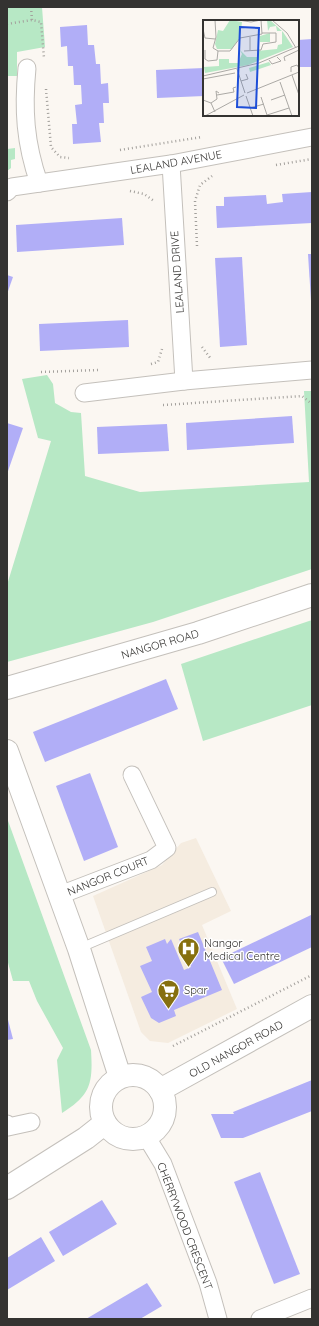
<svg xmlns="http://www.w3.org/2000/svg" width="319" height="1326" font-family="Quicksand,sans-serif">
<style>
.built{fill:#f5ece0}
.green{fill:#b7e8c5}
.building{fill:#b1aef7}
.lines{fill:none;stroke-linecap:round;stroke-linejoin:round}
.lane-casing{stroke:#c4c0bb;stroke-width:10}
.street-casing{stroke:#c4c0bb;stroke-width:19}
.secondary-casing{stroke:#c4c0bb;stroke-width:24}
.path{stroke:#a3a09c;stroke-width:2.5;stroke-dasharray:1 3;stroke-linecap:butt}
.lane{stroke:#fff;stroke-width:8}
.street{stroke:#fff;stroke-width:17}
.secondary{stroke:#fff;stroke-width:22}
.labels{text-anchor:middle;stroke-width:3;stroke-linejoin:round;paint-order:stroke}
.street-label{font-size:11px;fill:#343331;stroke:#fff}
.poi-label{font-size:11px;fill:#343331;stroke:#fff;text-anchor:start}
.inset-road{fill:none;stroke:#aba9a5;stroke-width:1}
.view{fill:#1d4ed8;fill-opacity:0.15;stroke:#1d4ed8;stroke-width:2}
.inset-edge{fill:none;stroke:#343331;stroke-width:2}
</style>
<rect width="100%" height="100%" fill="#fbf7f2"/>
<!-- built -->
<path class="built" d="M196 838 231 911 202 925 237 1009 168 1043 150 1041 141 1032 93 896 162 865 181 843Z"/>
<!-- green -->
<g class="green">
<path d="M7 7H42L45 47 17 52V76H7Z"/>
<path d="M15 148V159L11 160V168L7 171V149Z"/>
<path d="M47 375 53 384 55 403 71 412 81 413 85 476 140 492 309 482 304 391H312V569L153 622 7 662V585L51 441 38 438 22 379Z"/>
<path d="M312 620V705L203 741 181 664Z"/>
<path d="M7 818 91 1050C93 1083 91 1095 62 1113L57 1060 63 1048 37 1001 29 981H13L7 959Z"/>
</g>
<!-- building -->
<g class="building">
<path d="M87 25 88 45H94L96 64H100L101 84 108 83 109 103H103L104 123H99L101 142 73 144 72 124H77L75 105 82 104 81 85H74L73 66H68L67 46 61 47 60 27Z"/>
<path d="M312 39V67H298V40Z"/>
<path d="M204 68V96L157 98 156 70Z"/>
<path d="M312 192V223L217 228 216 206H224V197L266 195 267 204 283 202 282 194Z"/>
<path d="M122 218 124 245 17 252 16 225Z"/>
<path d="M308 254H312V301H311Z"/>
<path d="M242 257 247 345 220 347 215 258Z"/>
<path d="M7 275 13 277 7 294Z"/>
<path d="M128 320 129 347 40 351 39 324Z"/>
<path d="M292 416 294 443 187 450 186 423Z"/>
<path d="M7 423 23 428 7 474Z"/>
<path d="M167 424 169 451 98 454 97 427Z"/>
<path d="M166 679 178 709 45 762 33 732Z"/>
<path d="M90 773 118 847 84 861 56 786Z"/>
<path d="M311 915 312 947 234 984 221 958Z"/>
<path d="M198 932 222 990 174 1010 176 1016 159 1023 151 1018 141 997 152 992 140 966 152 961 146 947 165 939 167 944 171 939 184 970 191 967 179 939Z"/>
<path d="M7 1016 13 1039 7 1040Z"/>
<path d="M312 1080V1111L243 1138H221L211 1114H234L233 1112Z"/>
<path d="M260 1172 300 1274 274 1284 234 1182Z"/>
<path d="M102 1200 117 1224 63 1256 49 1232Z"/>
<path d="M41 1237 55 1261 7 1290V1258Z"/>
<path d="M147 1283 162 1306 140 1319H86Z"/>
</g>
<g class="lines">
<defs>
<path id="lane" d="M80 948 212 892"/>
<g id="street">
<path d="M27 68C23 109 25 143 39 183"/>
<path d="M171 164 184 381"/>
<path d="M7 192 12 187 171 164 312 137"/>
<path d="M84 393 184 381 312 370"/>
<path d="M60 895 151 860 167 848 132 775"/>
<path d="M7 1124 8 1127 31 1122"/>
<path d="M146 1136 163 1164 208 1283 218 1319"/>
<path d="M260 1319 312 1298"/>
</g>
<g id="secondary">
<path d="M7 688 198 633 312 595"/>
<path d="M7 751 79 949 120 1077"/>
<circle cx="133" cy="1107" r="32"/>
<path d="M160 1090 312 1006"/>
<path d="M7 1188 86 1138 105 1123"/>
</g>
</defs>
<!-- lane casing -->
<use href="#lane" class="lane-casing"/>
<!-- street casing -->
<use href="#street" class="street-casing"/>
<!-- secondary casing -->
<use href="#secondary" class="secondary-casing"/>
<!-- path -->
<g class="path">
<path d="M31 7 32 20"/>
<path d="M7 24 32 20 41 22 44 58"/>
<path d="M46 89 51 147 60 157 69 158"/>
<path d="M120 150 202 137"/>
<path d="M276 165 312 159"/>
<path d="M130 191 144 194 154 201"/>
<path d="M197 246 195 201 200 185 212 176"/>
<path d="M202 347 211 359"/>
<path d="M151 364 158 362 162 349"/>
<path d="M41 372 98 370"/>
<path d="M163 405 302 396 312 404"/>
<path d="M173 1046 312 975"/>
</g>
<!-- lane -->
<use href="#lane" class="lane"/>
<!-- street -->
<use href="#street" class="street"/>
<!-- secondary -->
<use href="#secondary" class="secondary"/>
</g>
<!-- icons -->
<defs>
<symbol id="hospital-pin" viewBox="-11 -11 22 30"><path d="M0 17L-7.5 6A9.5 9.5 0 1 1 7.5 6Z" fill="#866f0f" stroke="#fff"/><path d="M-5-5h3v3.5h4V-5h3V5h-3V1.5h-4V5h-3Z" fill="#fff"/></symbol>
<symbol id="supermarket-pin" viewBox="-11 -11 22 30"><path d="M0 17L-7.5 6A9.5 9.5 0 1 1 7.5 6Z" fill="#866f0f" stroke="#fff"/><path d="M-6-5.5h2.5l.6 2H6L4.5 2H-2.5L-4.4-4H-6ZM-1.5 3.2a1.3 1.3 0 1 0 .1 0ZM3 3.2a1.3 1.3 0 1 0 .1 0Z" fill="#fff"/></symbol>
</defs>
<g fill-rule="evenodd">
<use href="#hospital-pin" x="176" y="936" width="25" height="34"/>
<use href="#supermarket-pin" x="156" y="978" width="25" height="34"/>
</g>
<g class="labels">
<!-- street labels -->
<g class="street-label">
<text transform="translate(176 162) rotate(-10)" y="4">LEALAND AVENUE</text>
<text transform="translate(177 272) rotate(-94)" y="4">LEALAND DRIVE</text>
<text transform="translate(160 644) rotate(-16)" y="4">NANGOR ROAD</text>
<text transform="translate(108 876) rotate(-22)" y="4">NANGOR COURT</text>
<text transform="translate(236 1049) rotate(-29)" y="4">OLD NANGOR ROAD</text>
<text transform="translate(185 1226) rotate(69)" y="4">CHERRYWOOD CRESCENT</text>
</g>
<!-- poi labels -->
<g class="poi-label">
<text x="204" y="947">Nangor<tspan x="204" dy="13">Medical Centre</tspan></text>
<text x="184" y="994">Spar</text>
</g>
</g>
<!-- overview -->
<g transform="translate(203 20)">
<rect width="96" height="96" fill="#fbf7f2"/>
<path d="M27 0 39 2 37 17 29 29H14L12 24 15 10 20 11ZM64 0H67L80 12 90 27 45 45 2 53 1 47 16 46V39H26V43H35L39 34 37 30 44 37H54V31L74 29 75 25 79 24V11H74L73 6 67 7 65 11ZM67 13V22H57V16ZM66 42 68 45 47 52 46 48Z" fill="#b7e8c5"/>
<path class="inset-road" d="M12 0 13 17 10 28 15 31H27L37 18 59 14 58 0M35 0 48 2 58 0M69 0 84 13 93 28M0 9 2 18 12 19M47 17V30M2 30V39L5 41 14 40 15 31M41 31 58 30 60 24 73 22V13H59M66 40 69 44 78 41 74 37M82 41 81 37 96 30M34 49 42 73M88 52V47L94 45 96 48M89 55 96 75M0 56 56 43 96 26M0 59 32 53M38 61 45 59 43 54M77 62 89 96M44 73 96 52M14 75 31 72 30 68 33 67M43 76 50 96M58 77 64 95M0 80 8 83 12 92M68 80 82 75M8 83 14 79 13 71 16 73M47 88 61 84M64 95 86 88M2 96 41 75"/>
<path class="view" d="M37 7 56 8 53 88 34 87Z"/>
<rect width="96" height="96" class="inset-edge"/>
</g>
<!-- border -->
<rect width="319" height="1326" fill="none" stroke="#343331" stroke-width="16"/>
</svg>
